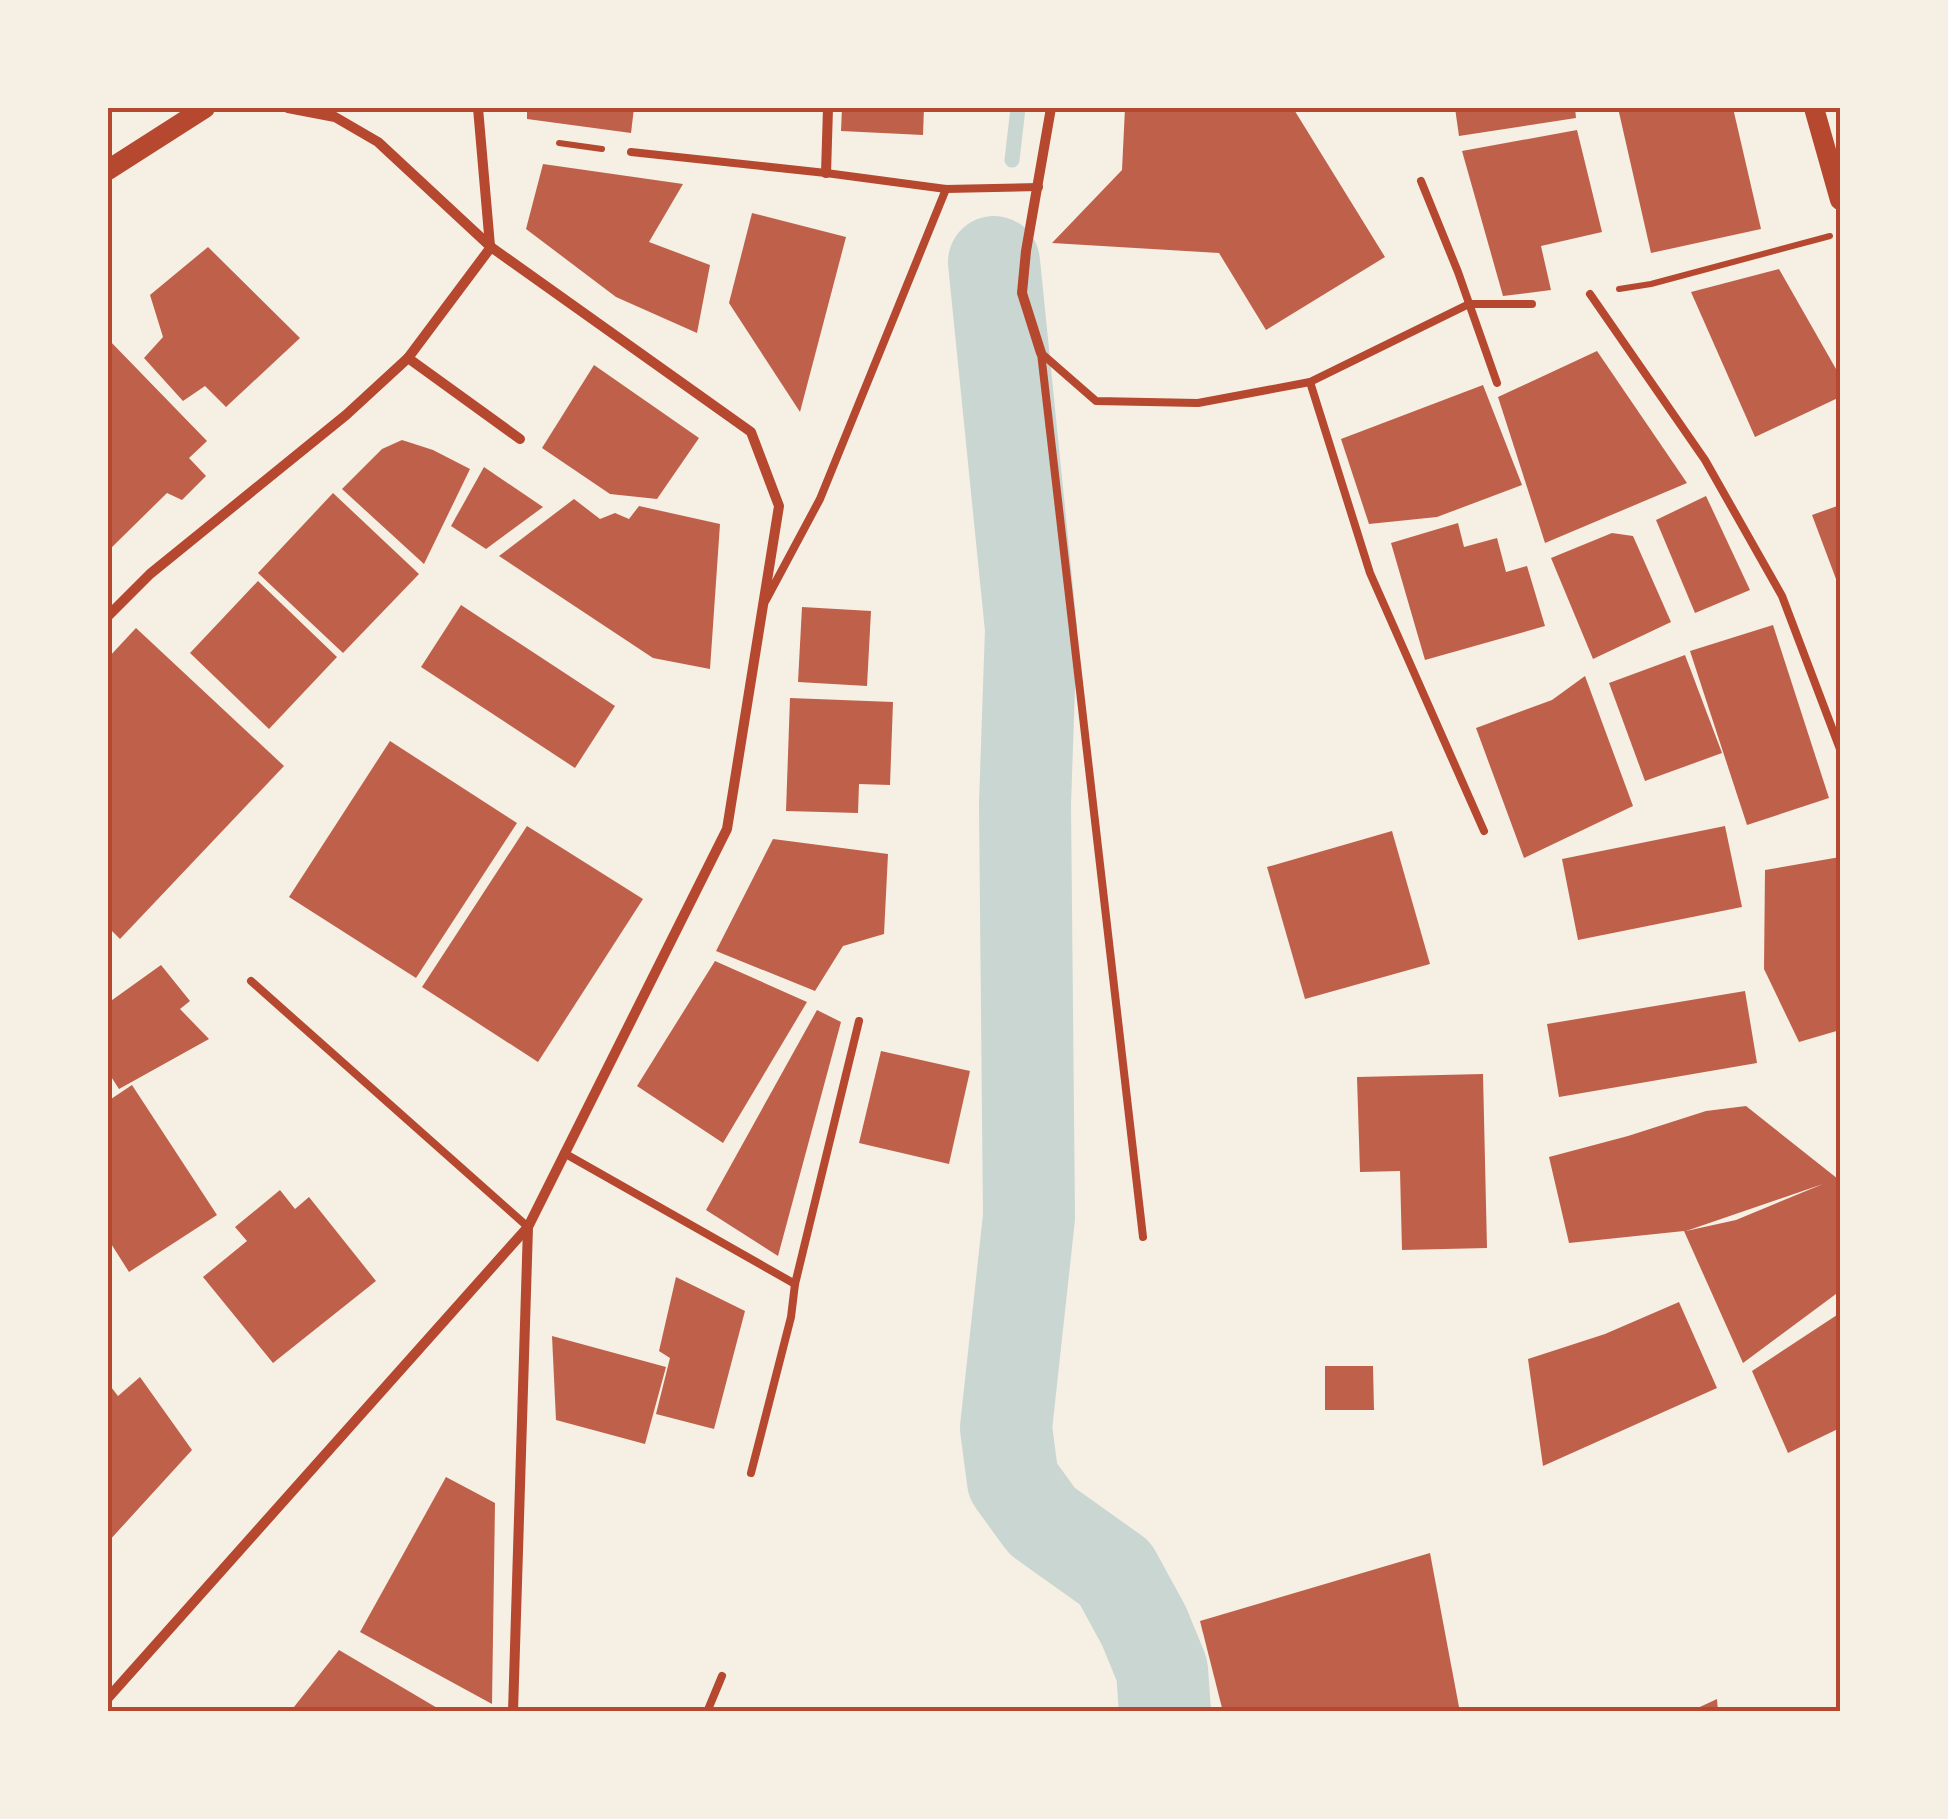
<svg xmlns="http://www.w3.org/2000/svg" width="1948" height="1819" font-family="Lato,sans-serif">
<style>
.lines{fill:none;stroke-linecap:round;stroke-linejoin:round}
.stream{stroke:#c9d6d2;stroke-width:15}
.river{stroke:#c9d6d2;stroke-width:92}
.building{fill:#bf614a;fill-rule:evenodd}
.path{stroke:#b5482f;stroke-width:6}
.service{stroke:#b5482f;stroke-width:8}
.minor{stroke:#b5482f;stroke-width:10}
.secondary{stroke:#b5482f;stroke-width:20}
.neatline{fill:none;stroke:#b5482f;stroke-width:4}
</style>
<rect width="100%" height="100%" fill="#f6efe4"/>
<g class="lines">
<!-- stream -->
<path class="stream" d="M1012 160 1018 108"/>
<!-- river -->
<path class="river" d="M994 262 1031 629 1025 804 1029 1217 1006 1428 1013 1481 1042 1521 1115 1573 1144 1626 1162 1670 1165 1712"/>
</g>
<!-- building -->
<g class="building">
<path d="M527 108H634L631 133 527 119Z"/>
<path d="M842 108H924L923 135 841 131Z"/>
<path d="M1125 108H1293L1385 257 1266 330 1219 253 1052 243 1122 170Z"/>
<path d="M1455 108H1575L1576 118 1459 136Z"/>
<path d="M1618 108H1733L1761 229 1651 253Z"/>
<path d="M1577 130 1602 232 1541 246 1551 290 1503 296 1462 151Z"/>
<path d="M543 164 683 184 649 242 710 265 697 333 616 297 526 229Z"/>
<path d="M752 213 846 237 800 412 729 303Z"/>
<path d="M208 247 300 338 226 407 205 386 183 401 144 358 163 337 150 295Z"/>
<path d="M1779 269 1840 376V397L1755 437 1691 292Z"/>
<path d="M108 339 207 441 189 458 206 476 182 500 167 493 108 551Z"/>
<path d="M1597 351 1687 483 1545 543 1498 397Z"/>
<path d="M594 365 699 438 657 499 610 494 542 448Z"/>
<path d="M1483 385 1522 485 1437 517 1369 524 1341 439Z"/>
<path d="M402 440 433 450 470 469 424 564 342 489 382 449Z"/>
<path d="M484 467 543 507 486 549 451 526Z"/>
<path d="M333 493 419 574 343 653 258 573Z"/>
<path d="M1706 496 1750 590 1695 613 1656 520Z"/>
<path d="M574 499 600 519 615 513 629 519 639 506 720 524 710 669 653 658 499 556Z"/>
<path d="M1840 505V578L1836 579 1812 515Z"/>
<path d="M1458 523 1464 547 1497 538 1506 572 1527 566 1545 626 1425 660 1391 543Z"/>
<path d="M1612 533 1633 536 1671 622 1593 659 1551 558Z"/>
<path d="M258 581 337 657 269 729 190 653Z"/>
<path d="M461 605 615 706 575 768 421 667Z"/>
<path d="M802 607 871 611 867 686 798 682Z"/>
<path d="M1773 625 1829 798 1747 825 1690 651Z"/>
<path d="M136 628 284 766 120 939 108 927V658Z"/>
<path d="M1685 655 1722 753 1645 781 1609 683Z"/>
<path d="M1585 676 1633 806 1524 858 1476 728 1552 700Z"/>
<path d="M790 698 893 702 890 785 859 784 858 813 786 811Z"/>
<path d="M390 741 517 823 416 978 289 897Z"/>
<path d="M527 826 643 899 538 1062 422 987Z"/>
<path d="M1725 826 1742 907 1578 940 1562 859Z"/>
<path d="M1392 831 1430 964 1305 999 1267 867Z"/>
<path d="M773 839 888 854 884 934 843 946 815 991 716 951Z"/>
<path d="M1840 857V1030L1799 1042 1764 969 1765 870Z"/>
<path d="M715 961 807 1002 723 1143 637 1086Z"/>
<path d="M161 965 190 1001 180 1009 209 1039 119 1089 110 1075 108 1077V1003Z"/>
<path d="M1745 991 1757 1063 1559 1097 1547 1024Z"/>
<path d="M817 1010 841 1022 778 1256 706 1210Z"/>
<path d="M881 1051 970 1071 949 1164 859 1143Z"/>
<path d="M1483 1074 1487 1248 1402 1250 1400 1171 1360 1172 1357 1077Z"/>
<path d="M132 1085 217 1215 129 1272 108 1239V1101Z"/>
<path d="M1746 1106 1838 1179 1840 1184V1291L1743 1363 1684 1231 1569 1243 1549 1157 1628 1136 1706 1111ZM1823 1184 1736 1220 1686 1231Z"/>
<path d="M280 1190 295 1209 309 1197 376 1281 273 1363 203 1277 247 1241 235 1227Z"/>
<path d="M676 1277 745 1311 714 1429 656 1414 670 1358 659 1351Z"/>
<path d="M1679 1302 1717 1388 1543 1466 1528 1359 1605 1334Z"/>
<path d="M1840 1313V1428L1788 1453 1752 1371Z"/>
<path d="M552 1336 666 1367 645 1444 556 1420Z"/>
<path d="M1325 1366H1373L1374 1410H1325Z"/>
<path d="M140 1377 192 1450 108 1542V1383L118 1396Z"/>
<path d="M446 1477 495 1503 492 1704 360 1632Z"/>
<path d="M1430 1553 1459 1707 1447 1712H1223L1200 1621Z"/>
<path d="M339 1650 444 1712H290Z"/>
<path d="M1717 1699 1718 1712H1689Z"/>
</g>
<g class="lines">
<!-- path -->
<g class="path">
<path d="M559 143 602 149"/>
<path d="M1619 289 1651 284 1830 236"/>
</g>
<!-- service -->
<g class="service">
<path d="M631 152 826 173 946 189 1039 187"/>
<path d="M1421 181 1458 272 1497 383"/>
<path d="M1590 294 1705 460 1782 596 1840 749"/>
<path d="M1041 353 1143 1237"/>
<path d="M1041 353 1096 401 1198 403 1310 382 1469 304H1532"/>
<path d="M1310 382 1370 573 1484 831"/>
<path d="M766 600 820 499 946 189"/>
<path d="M251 981 528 1227"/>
<path d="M564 1153 795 1284 859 1021"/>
<path d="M751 1473 791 1317 795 1284"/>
<path d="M707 1712 722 1676"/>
</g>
<!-- minor -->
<g class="minor">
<path d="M288 108 335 117 378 142 491 247 751 432 779 506 727 829 528 1227 513 1712"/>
<path d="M478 108 490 246"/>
<path d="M826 173 828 108"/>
<path d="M1041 353 1022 293 1026 251 1051 108"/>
<path d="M408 358 520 439"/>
<path d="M108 616 150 574 346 415 408 358 491 247"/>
<path d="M108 1698 527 1228"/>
</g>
<!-- secondary -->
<g class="secondary">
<path d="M1814 108 1840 200"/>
<path d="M108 170 205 108"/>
</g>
</g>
<!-- border -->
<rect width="1948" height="1819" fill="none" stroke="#f6efe4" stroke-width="220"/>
<rect x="110" y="110" width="1728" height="1599" class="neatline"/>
</svg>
